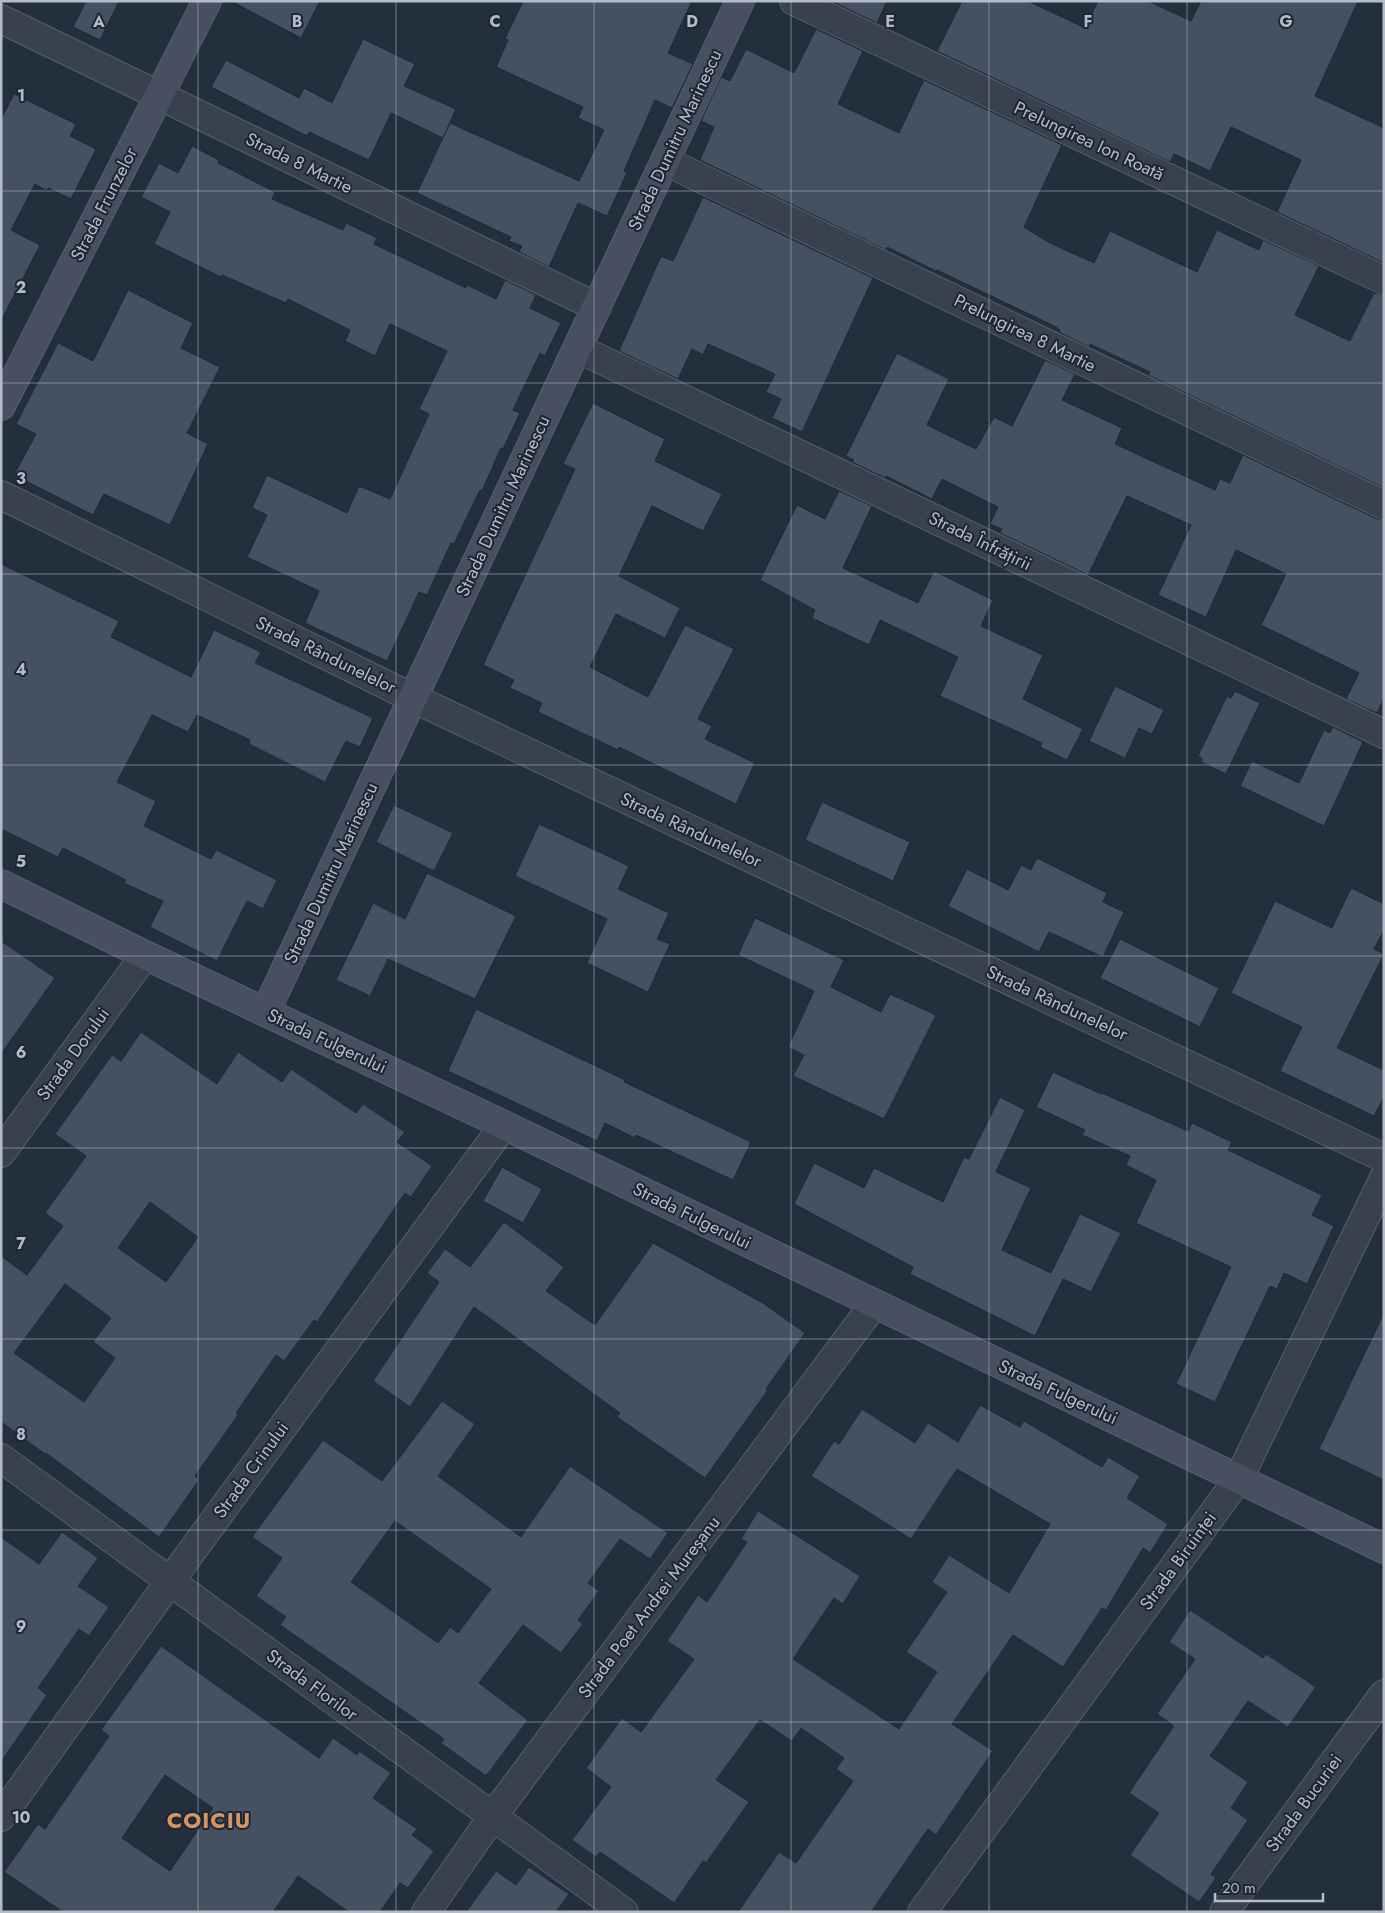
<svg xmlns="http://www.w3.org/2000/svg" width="1385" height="1913" font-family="Jost,sans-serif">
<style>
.building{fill:#455162;stroke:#1f2835;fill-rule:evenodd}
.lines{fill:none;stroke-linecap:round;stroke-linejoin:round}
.street-casing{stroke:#565f6c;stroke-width:30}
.secondary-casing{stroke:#565f6c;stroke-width:30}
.street{stroke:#38414e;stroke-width:28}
.secondary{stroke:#465061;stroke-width:28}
.grid{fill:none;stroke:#b4bcc9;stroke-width:1;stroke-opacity:0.55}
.labels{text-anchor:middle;stroke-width:4;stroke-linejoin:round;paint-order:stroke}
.street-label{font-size:18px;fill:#b4bcc9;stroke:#1d2633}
.district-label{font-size:22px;font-weight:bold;letter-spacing:1px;fill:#d59563;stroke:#1d2633}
.grid-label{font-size:16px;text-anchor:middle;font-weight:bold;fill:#b4bcc9;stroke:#1d2633;stroke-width:4;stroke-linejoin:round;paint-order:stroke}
</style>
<rect width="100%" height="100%" fill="#242f3e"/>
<!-- building -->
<g class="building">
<path d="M86 1H119L100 40 73 27Z"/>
<path d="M231 1H320L301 38Z"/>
<path d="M523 1H692L668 53 693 64 672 108 655 100 624 171 627 173 607 216 578 203 549 267 519 252 522 246 509 241 511 237 417 193 450 123 579 181 604 130 578 118 583 107 496 67 508 40 505 39Z"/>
<path d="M831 1H887L877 23Z"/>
<path d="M962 1H1028L1085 28 1098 1H1148L1191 21 1201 1H1358L1315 96 1384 128V263L1277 212 1301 160 1231 127 1210 171 1174 154 1170 162 937 51Z"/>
<path d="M816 29 863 51 838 104 899 133 924 80 1062 145 1024 227 1048 242 1094 263 1110 231 1197 272 1217 230 1259 250 1263 240 1319 266 1295 315 1350 341 1374 293 1384 295V488L1148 375 1150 372 1090 344 1089 347 1059 332 1060 330 1056 327 937 270 936 271 887 247 886 250 700 160 714 127 701 121 721 77 730 81 746 49 794 73Z"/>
<path d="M363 39 415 64 404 86 456 109 443 138 391 113 369 160 309 132 307 136 211 87 226 60 299 98 304 88 332 103Z"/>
<path d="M14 94 76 124 70 136 96 149 71 199 48 188 47 191 35 184 11 230 40 245 1 321V119Z"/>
<path d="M192 146 219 160 218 163 275 192 272 199 343 230 346 223 377 238 374 244 466 288 467 285 496 299 505 280 536 295 530 308 561 323 545 356 540 353 513 410 520 413 503 449 501 448 482 491 480 490 454 544 451 543 427 595 419 592 387 661 305 623 319 591 247 557 267 515 252 508 267 475 347 513 359 486 390 499 429 414 419 409 447 351 390 324 375 356 345 341 350 330 288 299 286 303 222 275 221 277 154 244 170 212 141 197 159 163 178 173Z"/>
<path d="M703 197 873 278 802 432 772 418 781 399 766 392 775 374 708 344 703 355 692 349 678 379 619 351 661 256 673 261Z"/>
<path d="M128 290 193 323 181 348 220 367 187 433 208 444 170 525 104 494 93 515 14 475 36 434 16 424 58 343 93 361Z"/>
<path d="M897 353 949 379 927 425 976 449 994 417 1012 426 1045 360 1075 374 1062 400 1122 428 1115 444 1215 490 1220 479 1230 483 1243 455 1377 519 1384 520V698L1377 713 1346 699 1359 673 1261 625 1286 574 1236 550 1206 617 1158 595 1191 525 1127 496 1088 575 1000 533 1002 529 990 524 998 507 942 479 932 499 886 476 885 478 852 462 854 460 846 456Z"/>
<path d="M593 403 665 439 655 461 722 494 703 531 652 506 619 576 680 608 665 638 616 614 590 667 648 697 685 625 734 649 698 719 712 726 705 739 755 763 736 804 619 747 618 750 538 712 542 703 510 688 514 680 483 665 575 469 563 464Z"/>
<path d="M839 491 872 506 843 568 918 603 934 571 993 600 981 626 1043 655 1023 699 1083 729 1067 760 1040 747 1042 743 940 696 958 657 880 620 869 645 812 618 815 610 760 580 797 505 825 519Z"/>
<path d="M1 564 119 621 111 637 191 677 214 630 261 652 255 663 373 718 360 747 346 741 325 782 249 744 250 740 197 715 188 732 152 715 117 782 156 801 144 826 211 859 216 850 277 880 263 909 247 901 217 961 150 927 163 901 124 883 126 880 63 848 58 857 1 829Z"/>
<path d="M1115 686 1164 710 1152 734 1139 728 1125 758 1089 741Z"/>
<path d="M1235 691 1260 703 1226 774 1201 762 1202 758 1198 756 1227 696 1231 698Z"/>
<path d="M1333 727 1363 742 1324 826 1240 786 1252 761 1299 783 1324 730 1330 733Z"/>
<path d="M822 802 910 842 893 881 805 840Z"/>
<path d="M394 805 453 833 434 871 376 842Z"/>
<path d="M539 824 629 866 618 889 669 913 657 939 670 944 648 992 587 963 607 919 515 876Z"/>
<path d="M1037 858 1107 893 1103 902 1124 912 1103 957 1049 932 1039 952 948 906 967 869 1008 890 1021 865 1031 870Z"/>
<path d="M427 873 516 916 475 999 388 959 370 996 336 980 373 903 405 919Z"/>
<path d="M1351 888 1384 904V930L1374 949 1384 954 1337 1048 1384 1070V1097L1374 1116 1280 1071 1302 1027 1231 993 1275 901 1332 928Z"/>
<path d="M755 918 844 960 831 987 881 1012 890 994 936 1015 884 1119 793 1076 804 1055 788 1047 814 991 738 955Z"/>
<path d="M1120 939 1219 988 1200 1027 1100 978Z"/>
<path d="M1 941 55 978 1 1054Z"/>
<path d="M476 1009 625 1080 624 1082 751 1142 733 1180 636 1135 635 1138 605 1123 597 1141 448 1071Z"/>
<path d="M141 1032 217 1084 238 1052 282 1082 291 1069 356 1113 363 1104 405 1132 397 1142 432 1166 411 1197 405 1193 317 1322 314 1320 284 1361 276 1355 236 1413 238 1415 195 1476 199 1480 159 1537 46 1453 45 1454 1 1422V1256L27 1275 63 1226 45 1213 86 1156 55 1134 112 1055 121 1061ZM150 1202 198 1237 166 1282 118 1248ZM65 1284 111 1318 93 1342 115 1358 84 1402 14 1353Z"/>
<path d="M1053 1072 1101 1094 1102 1093 1188 1131 1192 1123 1232 1142 1228 1150 1322 1195 1312 1215 1334 1226 1307 1284 1284 1273 1277 1289 1270 1286 1215 1402 1176 1384 1231 1267 1136 1223 1156 1180 1126 1165 1130 1156 1082 1135 1085 1130 1036 1107Z"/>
<path d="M1000 1097 1025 1110 996 1172 1031 1188 1002 1250 1051 1273 1080 1214 1121 1233 1091 1292 1063 1279 1035 1336 910 1274 913 1267 794 1204 814 1163 864 1188 874 1168 943 1202 964 1157 969 1159Z"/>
<path d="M502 1167 542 1189 523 1223 483 1201Z"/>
<path d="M504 1222 564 1267 546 1291 595 1325 653 1243 763 1303 805 1333 766 1389 768 1390 705 1478 617 1417 620 1413 474 1307 410 1407 373 1381 439 1282 427 1273 445 1249 470 1267Z"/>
<path d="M1384 1313V1480L1319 1449Z"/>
<path d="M442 1401 475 1424 438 1476 521 1537 570 1466 668 1533 650 1559 620 1539 588 1583 599 1591 578 1620 583 1624 561 1653 523 1625 479 1683 528 1720 486 1776 441 1743 444 1739 280 1625 286 1617 256 1596 282 1558 252 1537 323 1440 382 1481ZM395 1521 491 1589 458 1633 450 1627 438 1643 351 1582Z"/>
<path d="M980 1405 1020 1427 1024 1421 1102 1467 1108 1457 1140 1476 1127 1498 1168 1524 1150 1553 1143 1548 1106 1610 1102 1608 1063 1667 1013 1635 952 1724 993 1751 936 1835 928 1829 871 1912H738L779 1852 796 1863 853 1781 836 1769 844 1758 801 1728 792 1741 760 1720 716 1780 749 1802 706 1863 703 1861 674 1903 600 1852 596 1857 572 1840 611 1787 586 1768 622 1718 641 1732 694 1659 667 1641 698 1595 707 1602 747 1542 741 1539 758 1511 860 1576 843 1604 834 1598 793 1659 899 1729 937 1672 906 1652 947 1592 932 1582 949 1555 1009 1593 1050 1524 957 1469 911 1539 811 1476 834 1441 839 1444 862 1409 915 1443 928 1423 958 1442Z"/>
<path d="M62 1532 98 1558 78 1586 109 1607 89 1636 79 1629 38 1688 47 1695 1 1762V1537L39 1564Z"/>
<path d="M1190 1610 1263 1658 1266 1654 1316 1687 1288 1727 1248 1701 1210 1756 1248 1782 1231 1808 1248 1820 1211 1874 1216 1878 1199 1902 1130 1855 1159 1813 1129 1793 1174 1726 1157 1714 1195 1659 1169 1642Z"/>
<path d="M161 1646 319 1758 333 1738 357 1755 359 1751 391 1773 373 1798 417 1829 412 1835 434 1851 408 1888 400 1883 380 1912H349L298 1876 273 1912H63L4 1872 38 1824 45 1829 109 1736 101 1730ZM165 1775 213 1808 170 1871 122 1838Z"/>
<path d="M529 1867 569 1894 556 1912H466L496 1871 516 1885Z"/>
</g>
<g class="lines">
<defs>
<g id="street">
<path d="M794 1 1384 280"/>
<path d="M1 19 597 307"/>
<path d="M665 161 1384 505"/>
<path d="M577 348 1384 734"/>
<path d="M1 495 413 698 1384 1158"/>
<path d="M1 1153 145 955"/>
<path d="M1 1458 624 1912"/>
<path d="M1 1817 170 1581 504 1125"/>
<path d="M426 1912 493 1816 874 1304"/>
<path d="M922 1912 1239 1478 1384 1178"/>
<path d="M1224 1912 1384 1694"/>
</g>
<g id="secondary">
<path d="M1 406 207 1"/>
<path d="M1 884 145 955 504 1125 1384 1549"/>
<path d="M266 1011 740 1"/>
</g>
</defs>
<!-- street casing -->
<use href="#street" class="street-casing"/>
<!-- secondary casing -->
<use href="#secondary" class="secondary-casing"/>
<!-- street -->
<use href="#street" class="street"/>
<!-- secondary -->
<use href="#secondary" class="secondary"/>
</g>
<!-- grid -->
<path class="grid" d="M198 1V1912M396 1V1912M594 1V1912M791 1V1912M989 1V1912M1187 1V1912M1 191H1384M1 383H1384M1 574H1384M1 765H1384M1 956H1384M1 1148H1384M1 1339H1384M1 1530H1384M1 1722H1384"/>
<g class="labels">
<!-- street labels -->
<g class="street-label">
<text transform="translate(675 140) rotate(-65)" y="6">Strada Dumitru Marinescu</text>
<text transform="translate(1089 141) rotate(25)" y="6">Prelungirea Ion Roată</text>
<text transform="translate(299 163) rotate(26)" y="6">Strada 8 Martie</text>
<text transform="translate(104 204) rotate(-63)" y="6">Strada Frunzelor</text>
<text transform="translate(1025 333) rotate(26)" y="6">Prelungirea 8 Martie</text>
<text transform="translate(503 506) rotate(-65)" y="6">Strada Dumitru Marinescu</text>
<text transform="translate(980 541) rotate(26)" y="6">Strada Înfrățirii</text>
<text transform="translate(326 655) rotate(26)" y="6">Strada Rândunelelor</text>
<text transform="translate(691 830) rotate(25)" y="6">Strada Rândunelelor</text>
<text transform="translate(331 873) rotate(-65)" y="6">Strada Dumitru Marinescu</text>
<text transform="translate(1057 1003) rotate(25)" y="6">Strada Rândunelelor</text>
<text transform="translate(327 1041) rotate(25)" y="6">Strada Fulgerului</text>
<text transform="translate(73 1054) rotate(-54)" y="6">Strada Dorului</text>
<text transform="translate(692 1216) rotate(26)" y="6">Strada Fulgerului</text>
<text transform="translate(1058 1392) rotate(25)" y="6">Strada Fulgerului</text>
<text transform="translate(251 1470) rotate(-54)" y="6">Strada Crinului</text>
<text transform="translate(1178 1561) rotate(-54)" y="6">Strada Biruinței</text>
<text transform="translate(649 1607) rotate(-53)" y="6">Strada Poet Andrei Mureșanu</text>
<text transform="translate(312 1685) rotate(36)" y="6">Strada Florilor</text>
<text transform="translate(1304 1803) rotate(-54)" y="6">Strada Bucuriei</text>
</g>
<!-- district labels -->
<g class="district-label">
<text x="209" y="1828">COICIU</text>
</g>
</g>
<g class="grid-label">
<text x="99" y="27">A</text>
<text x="297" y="27">B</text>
<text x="495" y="27">C</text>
<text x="692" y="27">D</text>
<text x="890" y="27">E</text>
<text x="1088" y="27">F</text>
<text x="1286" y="27">G</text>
<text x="21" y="101">1</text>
<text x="21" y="293">2</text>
<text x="21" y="484">3</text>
<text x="21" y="675">4</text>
<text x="21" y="867">5</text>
<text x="21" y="1058">6</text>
<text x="21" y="1249">7</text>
<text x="21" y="1440">8</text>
<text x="21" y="1632">9</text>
<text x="21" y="1823">10</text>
</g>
<!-- border -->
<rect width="1385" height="1913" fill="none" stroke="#b4bcc9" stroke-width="5"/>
<!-- scale -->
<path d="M1215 1893v8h108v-8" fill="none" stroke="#b4bcc9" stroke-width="2.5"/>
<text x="1222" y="1893" font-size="15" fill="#b4bcc9" stroke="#1d2633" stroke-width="4" paint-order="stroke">20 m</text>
</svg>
